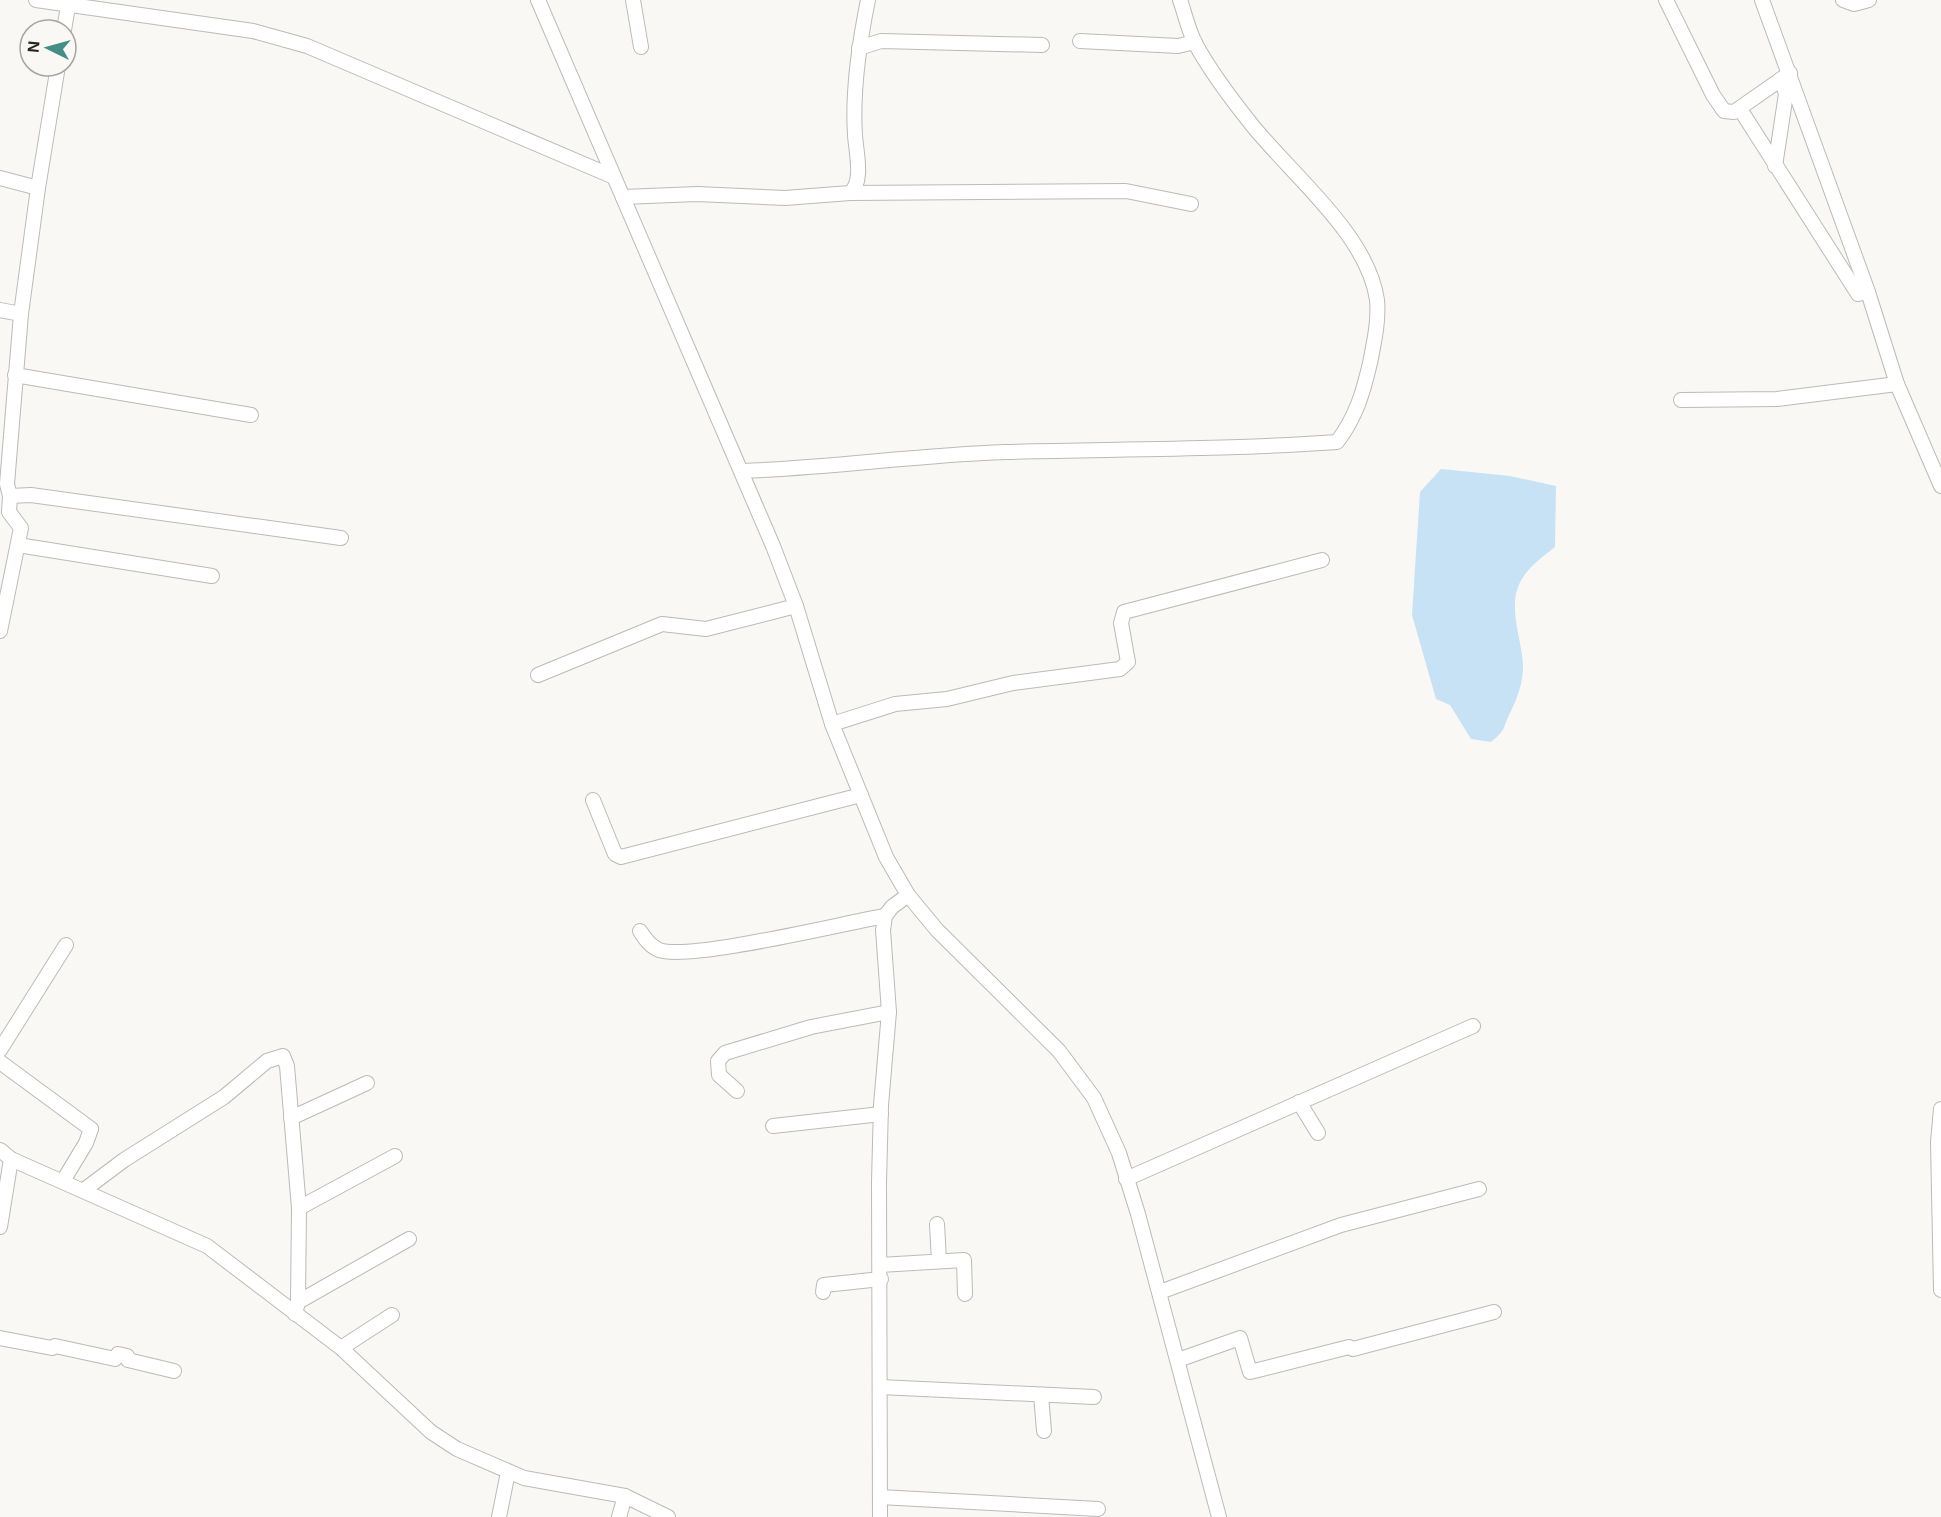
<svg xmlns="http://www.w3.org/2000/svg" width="1941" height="1517" font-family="Helvetica,sans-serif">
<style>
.water{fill:#c7e2f4}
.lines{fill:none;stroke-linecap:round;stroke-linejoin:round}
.minor-casing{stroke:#bcbab7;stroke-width:16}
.minor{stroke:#fff;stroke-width:14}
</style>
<rect width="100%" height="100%" fill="#faf8f4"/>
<!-- water -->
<path class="water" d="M1441 469 1510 476 1556 486 1555 547C1541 558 1525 569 1518 587 1509 611 1522 640 1523 665 1523 683 1518 697 1510 713 1502 729 1507 729 1491 742L1471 739 1450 705 1436 699 1412 615 1420 492Z"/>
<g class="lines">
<defs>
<g id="minor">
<path d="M36 0 253 31 307 46 614 177"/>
<path d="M538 0 773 546 796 606 832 724 886 857 908 895 937 930 1059 1051 1094 1098 1119 1153 1138 1214 1219 1517"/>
<path d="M633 0 641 47"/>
<path d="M1666 0 1713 95 1724 111 1734 112 1790 73"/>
<path d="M1762 0 1868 292 1897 384 1941 486"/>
<path d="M1843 0 1854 4 1869 0"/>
<path d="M64 30 69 0"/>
<path d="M1080 41 1178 46 1195 42"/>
<path d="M859 48 881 41 1042 45"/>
<path d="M58 66 38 188 21 314 7 484 10 496 31 495 341 538"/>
<path d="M1740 109 1858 294 1868 292"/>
<path d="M1775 166 1786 94 1781 79"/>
<path d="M0 178 38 188"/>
<path d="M850 193 1126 191 1191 204"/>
<path d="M623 197 697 194 785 198 850 193C864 182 856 152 855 135 852 90 859 44 868 0"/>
<path d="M0 310 21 314"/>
<path d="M15 375 251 415"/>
<path d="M1681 400 1777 399 1897 384"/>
<path d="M742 471C830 468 917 455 1005 452 1116 449 1227 450 1337 442 1356 417 1363 393 1370 363 1374 343 1379 320 1377 300 1368 235 1292 175 1252 125 1232 100 1210 71 1195 43 1188 29 1185 14 1180 0"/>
<path d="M18 545 212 576"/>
<path d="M0 631 21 528 9 512 10 496"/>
<path d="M538 675 662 624 706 629 796 606"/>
<path d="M832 724 895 704 947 699 1013 683 1120 669 1128 662 1121 623 1124 612 1322 560"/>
<path d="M593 800 615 854 621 857 861 795"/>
<path d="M640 931C645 939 650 946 659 950 690 961 844 923 885 916"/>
<path d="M0 1050 66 945"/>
<path d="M0 1062 91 1129 86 1143 63 1181"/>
<path d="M737 1091 719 1075 718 1061 725 1053 811 1027 889 1012"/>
<path d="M1299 1102 1318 1133"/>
<path d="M1941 1109 1938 1142 1941 1290"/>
<path d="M291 1118 367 1083"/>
<path d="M773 1126 881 1114"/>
<path d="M0 1150 11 1159 207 1246 341 1348 431 1432 457 1449 524 1478 625 1496 668 1517"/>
<path d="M1126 1179 1473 1026"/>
<path d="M84 1190 124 1160 224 1097 267 1061 283 1056 287 1066 299 1208 298 1302 295 1314"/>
<path d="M299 1208 395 1156"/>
<path d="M937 1224 939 1261"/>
<path d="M0 1227 11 1159"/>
<path d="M880 1265 964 1260 965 1294"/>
<path d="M823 1292 824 1285 881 1279"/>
<path d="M1160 1292 1341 1225 1479 1189"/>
<path d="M298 1302 409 1239"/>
<path d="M0 1338 52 1348 55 1346 115 1359 118 1354 127 1356 128 1360 174 1371"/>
<path d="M341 1348 392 1315"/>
<path d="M1178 1360 1240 1338 1250 1372 1349 1347 1353 1349 1494 1312"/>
<path d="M880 1387 1094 1397"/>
<path d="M1041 1395 1044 1431"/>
<path d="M880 1497 1098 1509"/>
<path d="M499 1517 508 1472"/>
<path d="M619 1517 625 1496"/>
<path d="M880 1517 879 1182 881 1105 889 1012 883 930 885 916 892 907 908 895"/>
</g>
</defs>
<!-- minor casing -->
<use href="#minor" class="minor-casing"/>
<!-- minor -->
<use href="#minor" class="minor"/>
</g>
<!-- north arrow -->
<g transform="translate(48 48) rotate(275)"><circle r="28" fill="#faf8f4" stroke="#a5a4a0" stroke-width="1.5"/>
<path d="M0-4.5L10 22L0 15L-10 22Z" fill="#458d89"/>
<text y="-9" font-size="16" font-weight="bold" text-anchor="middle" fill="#262523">N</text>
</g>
</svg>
